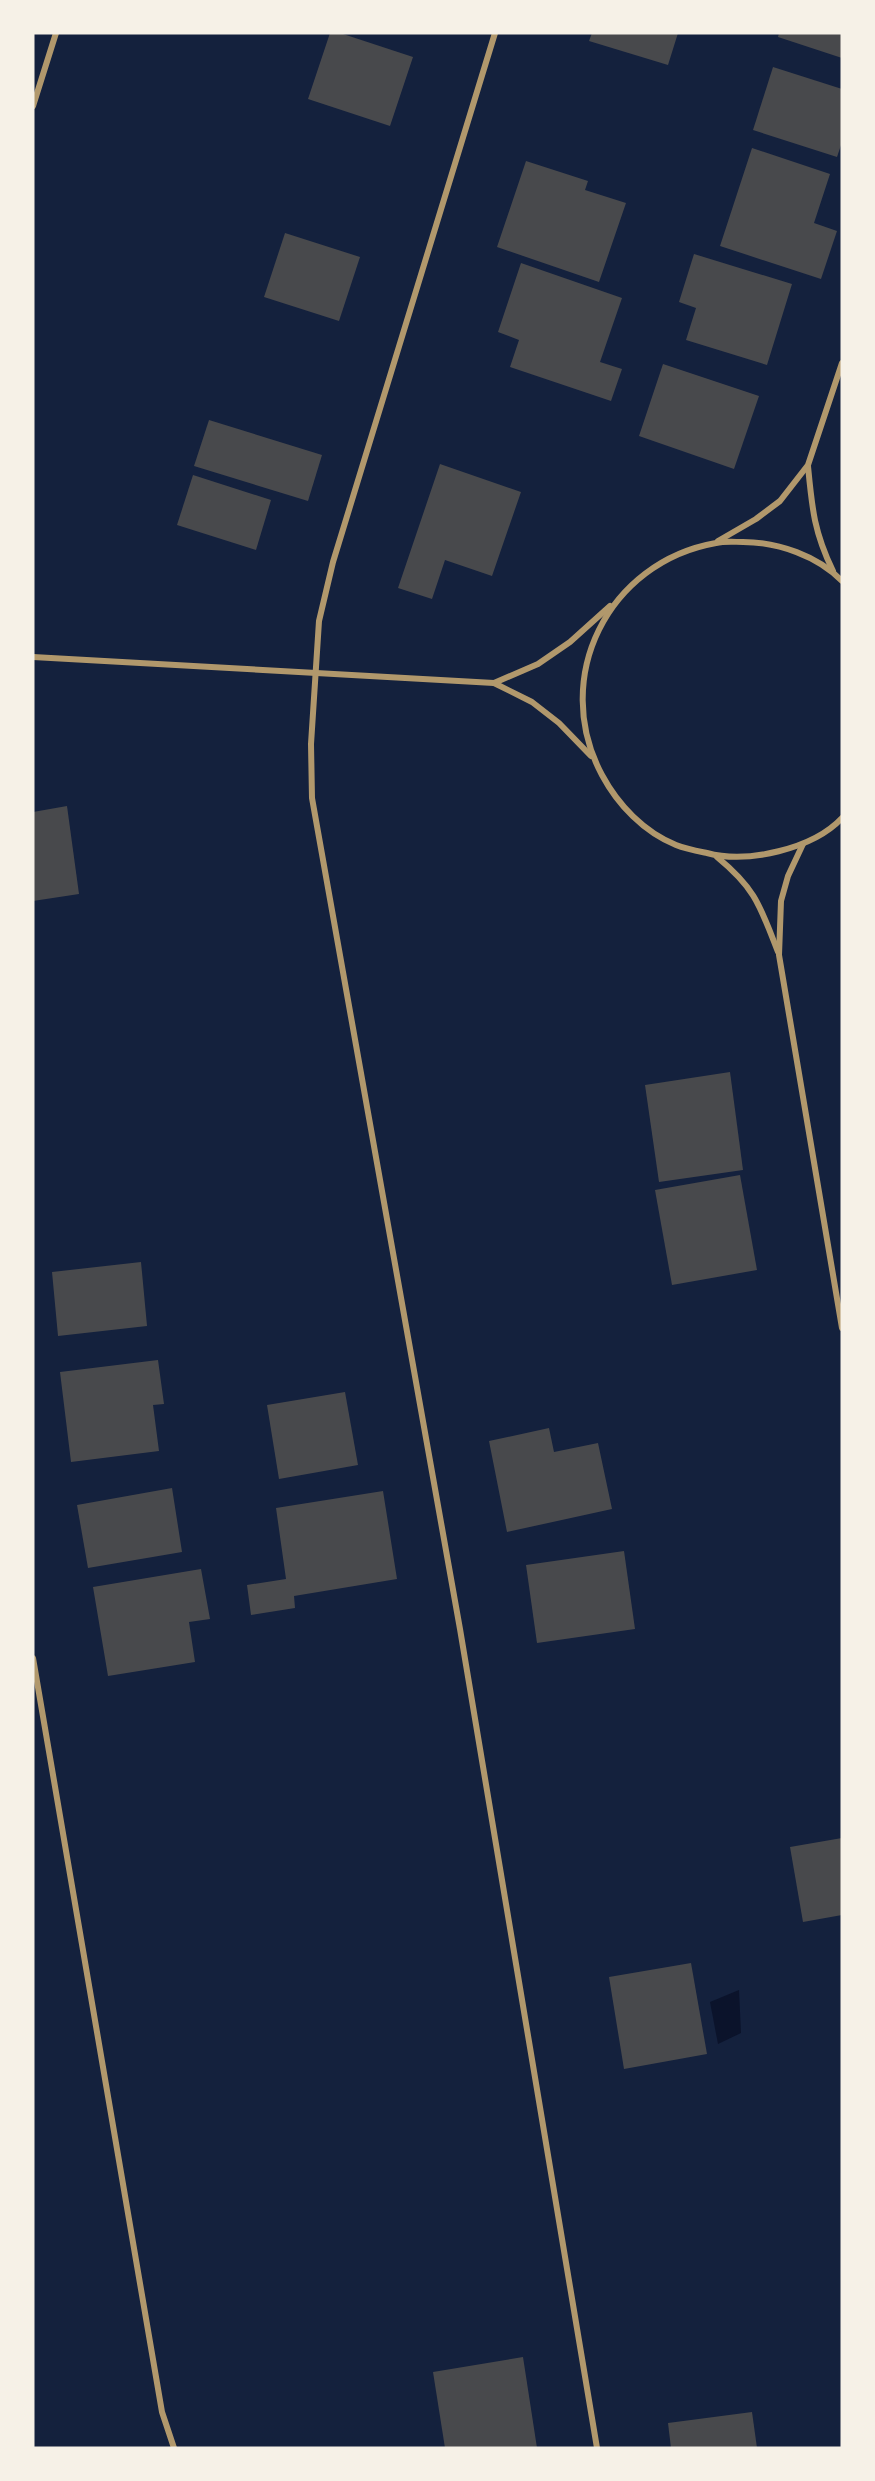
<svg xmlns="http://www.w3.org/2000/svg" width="875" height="2481" font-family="'Varela Round',sans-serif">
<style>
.water{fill:#0b132b}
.building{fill:#48494c}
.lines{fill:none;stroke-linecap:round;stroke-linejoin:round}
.minor{stroke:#b1986c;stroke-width:6}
</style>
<rect width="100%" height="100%" fill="#14213d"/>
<!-- water -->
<path class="water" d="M739 1990 741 2033 718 2044 710 2002Z"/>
<!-- building -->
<g class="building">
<path d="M330 33H340L413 57 390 126 308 99Z"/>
<path d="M592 33H678L668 65 589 41Z"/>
<path d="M779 33H842V58L778 37Z"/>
<path d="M773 67 842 89V142L837 157 753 130Z"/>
<path d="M752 148 830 174 814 223 837 231 821 279 720 246Z"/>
<path d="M526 161 588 181 585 190 626 203 599 282 497 247Z"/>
<path d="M285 233 360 257 339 321 264 297Z"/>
<path d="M694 254 792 284 767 365 686 340 696 308 679 302Z"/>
<path d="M521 263 622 298 600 362 622 369 611 401 510 367 519 340 498 332Z"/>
<path d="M663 364 759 396 734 469 639 436Z"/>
<path d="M209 420 322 455 308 501 194 466Z"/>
<path d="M440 464 521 492 492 576 445 560 432 599 398 588Z"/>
<path d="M193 475 271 500 256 550 177 525Z"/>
<path d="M67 806 79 894 33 901V812Z"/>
<path d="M730 1072 743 1170 659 1182 645 1085Z"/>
<path d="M740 1175 757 1270 672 1285 655 1190Z"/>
<path d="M141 1262 147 1326 58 1336 52 1272Z"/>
<path d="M158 1360 164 1404 153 1405 159 1451 71 1462 60 1372Z"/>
<path d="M345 1392 358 1465 279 1479 267 1405Z"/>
<path d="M549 1428 554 1452 598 1443 612 1509 507 1532 489 1441Z"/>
<path d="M172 1488 182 1552 88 1568 77 1505Z"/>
<path d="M383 1491 397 1579 294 1596 295 1608 251 1615 247 1585 286 1579 276 1508Z"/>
<path d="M624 1551 635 1629 537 1643 526 1565Z"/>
<path d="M201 1569 210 1619 189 1622 195 1662 108 1676 93 1587Z"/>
<path d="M842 1838V1915L803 1922 790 1847Z"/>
<path d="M691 1963 707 2054 624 2069 609 1977Z"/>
<path d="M523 2357 537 2448H445L433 2372Z"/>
<path d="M752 2412 757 2448H671L668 2423Z"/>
</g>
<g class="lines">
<!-- minor -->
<g class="minor">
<path d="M495 33 333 562 319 621 311 744 312 798 460 1629 597 2448"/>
<path d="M33 106 56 33"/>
<path d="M808 466C812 508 814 532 833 571"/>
<path d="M718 541 756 519 780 501 808 465 842 363"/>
<path d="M842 581C818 556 778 542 743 542 734 542 725 541 716 543 608 562 550 678 602 775 618 805 644 832 676 845 686 849 697 851 707 853 747 864 813 849 842 818"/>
<path d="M33 657 494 683 532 702 559 723 591 756"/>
<path d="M494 683 538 664 570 642 610 606"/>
<path d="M803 844 788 876 781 901 779 955 842 1328"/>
<path d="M717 857C756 889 760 906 778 952"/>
<path d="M33 1658 162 2412 174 2448"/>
</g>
</g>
<!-- border -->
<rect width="875" height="2481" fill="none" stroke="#f6f1e7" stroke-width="69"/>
</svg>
